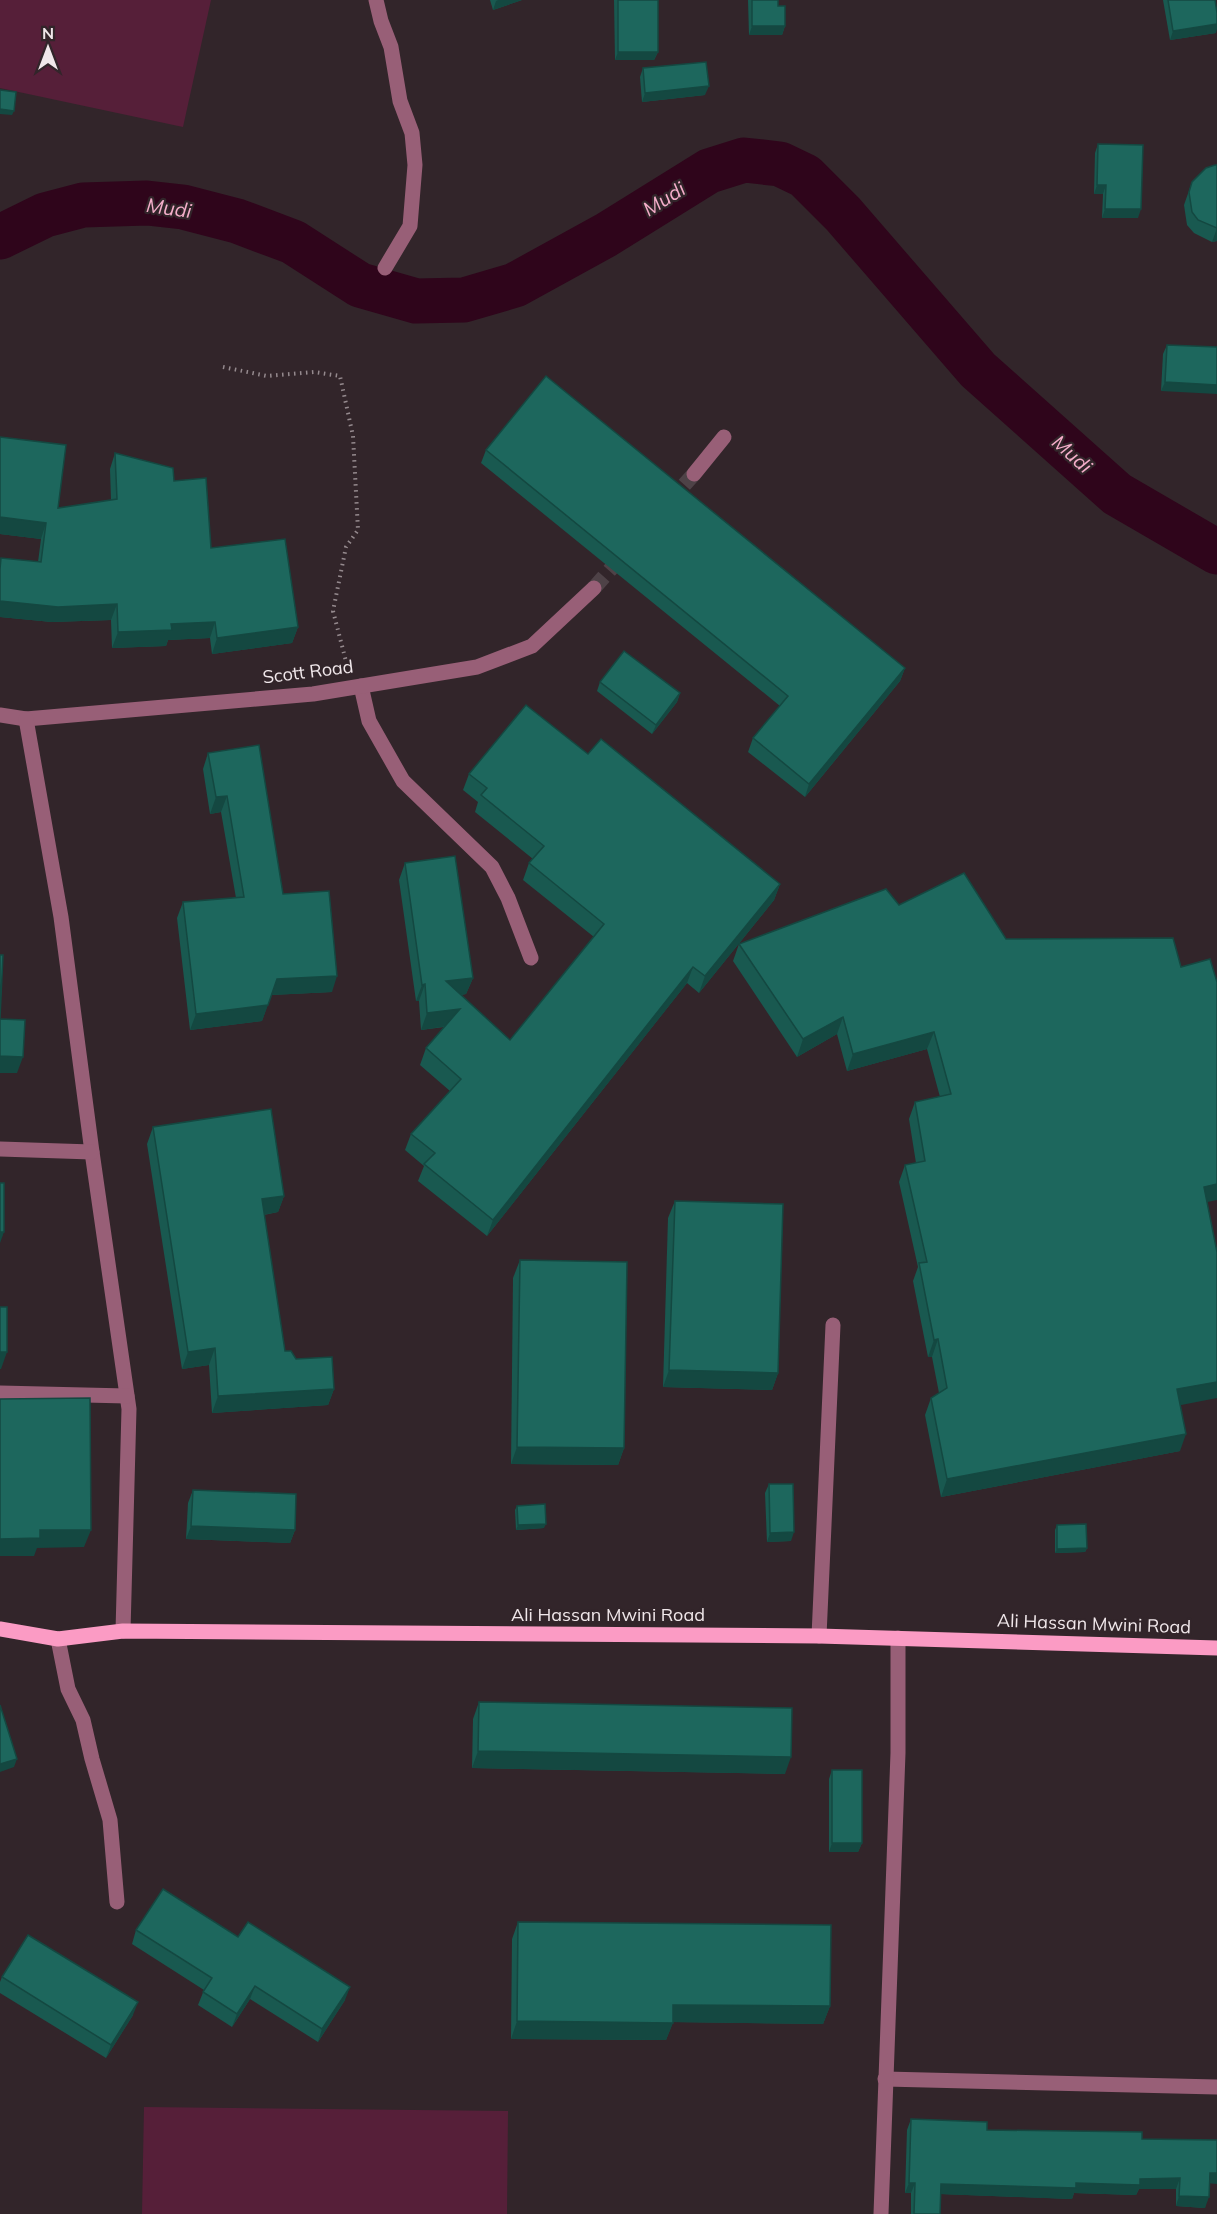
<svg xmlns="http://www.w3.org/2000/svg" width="1217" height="2214" font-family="Mulish,sans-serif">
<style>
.green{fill:#561f39}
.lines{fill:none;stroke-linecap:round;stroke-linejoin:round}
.river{stroke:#2f051b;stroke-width:45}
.minor-tunnel{stroke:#4e4247;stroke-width:15;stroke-dasharray:15 8;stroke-linecap:butt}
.path{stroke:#958a8e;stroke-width:4;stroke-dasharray:1.5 4.5;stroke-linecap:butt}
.minor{stroke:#985f77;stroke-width:15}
.major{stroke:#fb9bc4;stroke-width:15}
.wall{fill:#195950}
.shaded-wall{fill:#144841}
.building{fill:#1d675d;stroke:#144841;stroke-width:1.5}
.labels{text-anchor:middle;stroke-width:4.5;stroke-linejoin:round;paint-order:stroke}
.street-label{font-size:18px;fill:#f0e7ea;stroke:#32252a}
.water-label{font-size:20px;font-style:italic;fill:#f5aeca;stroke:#32252a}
</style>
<rect width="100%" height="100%" fill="#32252a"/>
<!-- green -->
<g class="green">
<path d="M0 0H211L183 127 0 88Z"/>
<path d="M144 2107 508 2111 507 2214H142Z"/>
</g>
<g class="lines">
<!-- river -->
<path class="river" d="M0 237 45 215 83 205 147 203 183 207 237 221 293 242 360 285 416 301 464 300 515 285 606 235 709 171 744 160 780 164 805 176 843 214 978 370 1117 494 1217 552"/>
<!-- minor-tunnel -->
<g class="minor-tunnel">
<path d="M669 502 694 474"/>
<path d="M594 588 624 554"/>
</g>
<!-- path -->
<path class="path" d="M223 367 267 376 314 372 340 376 353 436 358 530 346 547 333 611 348 669"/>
<!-- minor -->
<g class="minor">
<path d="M376 0 381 21 391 47 400 101 412 133 415 165 410 226 385 268"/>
<path d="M694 474 724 437"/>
<path d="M361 686 369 721 403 781 492 867 508 898 531 958"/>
<path d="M0 715 26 719 313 694 477 667 532 646 594 588"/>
<path d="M26 719 61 917 92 1152 129 1409 123 1631"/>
<path d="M0 1149 92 1152"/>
<path d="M0 1393 127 1396"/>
<path d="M819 1636 833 1325"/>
<path d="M58 1639 68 1689 83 1720 92 1759 110 1820 117 1902"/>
<path d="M885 2079 1217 2087"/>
<path d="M881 2214 898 1753V1638"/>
</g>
<!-- major -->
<path class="major" d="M0 1629 58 1639 123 1631 819 1636 1217 1648"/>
</g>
<!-- wall -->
<g class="wall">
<path d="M490 0H522L493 10Z"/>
<path d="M614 0H658V52L654 60H615Z"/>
<path d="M748 0H778V6L785 26 782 35H749Z"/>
<path d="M1163 0H1215L1216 33 1170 40Z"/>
<path d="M643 68 705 95 642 102 640 77Z"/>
<path d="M1098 144 1138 218H1102L1103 194H1094L1095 153Z"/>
<path d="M1215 165 1217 241 1212 242 1194 233 1187 225 1184 205 1192 182Z"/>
<path d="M1167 345 1217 347 1161 391 1163 354Z"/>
<path d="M486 450 905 668 900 681 805 797 748 752 753 738 780 706 481 463Z"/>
<path d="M115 453 174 481 211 548 298 627 292 643 212 654 210 638 168 640 166 646 112 648 111 620 52 622 0 617V561L1 558 38 562 41 539 0 534 58 508 111 500 110 469Z"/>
<path d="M600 682 680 693 677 702 652 734 597 691Z"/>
<path d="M208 753 283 894 332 992 271 995 262 1021 190 1030 177 918 183 902 236 898 221 812 210 814 203 769Z"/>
<path d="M588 754 780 884 774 900 699 993 687 983 487 1236 418 1181 424 1166 405 1150 411 1134 450 1091 420 1065 426 1048 444 1027 421 1030 419 1001H416L399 880 405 863 473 978 466 994 461 995 510 1040 594 937 523 880 529 863 533 859 475 812 478 802 463 790 469 774Z"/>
<path d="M899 905 1006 939 1207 1202 1180 1405V1451L941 1497 925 1415 931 1398 939 1393 932 1357H928L913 1281 918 1267 899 1182 905 1165 916 1163 909 1119 915 1102 940 1097 927 1049 847 1071 837 1034 797 1057 733 961 739 944Z"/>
<path d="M153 1127 284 1196 278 1212 264 1215 285 1351 334 1389 328 1405 212 1413 209 1365 182 1369 147 1144Z"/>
<path d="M675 1201 778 1373 772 1390 663 1387 668 1218Z"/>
<path d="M520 1260 624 1448 618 1465 511 1464 513 1278Z"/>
<path d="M769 1484 791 1541 767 1542 765 1493Z"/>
<path d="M193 1490 295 1530 290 1543 186 1539 188 1503Z"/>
<path d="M517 1506 544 1528 516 1530 515 1510Z"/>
<path d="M1057 1525 1087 1548 1085 1552 1055 1553V1530Z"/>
<path d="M479 1702 785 1774 472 1768 473 1719Z"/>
<path d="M832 1770 862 1843 858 1852H829V1779Z"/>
<path d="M518 1922 830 2006 823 2024 673 2022 666 2040 511 2039 512 1939Z"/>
<path d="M136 1930 238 1937 345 2000 318 2042 250 1999 232 2027 198 2005 204 1990 132 1944Z"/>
<path d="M2 1977 133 2015 106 2058 0 1993V1982Z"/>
<path d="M911 2119 987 2130 1142 2139 1209 2183 1205 2208 1176 2206V2189H1139L1136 2195 1074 2193 1072 2199 941 2194 940 2214H911V2193H905L907 2130Z"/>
</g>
<!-- shaded-wall -->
<g class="shaded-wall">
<path d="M498 0H522L493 10 496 1Z"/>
<path d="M1217 24V29L1216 33 1170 40 1173 31Z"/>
<path d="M752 26H785L782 35H749Z"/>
<path d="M618 52H658L654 60H615Z"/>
<path d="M709 86 705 95 642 102 645 93Z"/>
<path d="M0 109 14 111 12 115 0 114Z"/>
<path d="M1097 185H1106L1103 194H1094Z"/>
<path d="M1105 209H1141L1138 218H1102Z"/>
<path d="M1217 228V241L1212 242Z"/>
<path d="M1165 382 1217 385V394L1161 391Z"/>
<path d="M0 517 46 523 41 539 0 534Z"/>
<path d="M0 601 117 604 111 620 52 622 0 617Z"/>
<path d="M215 622 210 638 168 640 166 646 112 648 118 632 171 624Z"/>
<path d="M298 627 292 643 212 654 217 638Z"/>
<path d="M905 668 900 681 805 797 809 784Z"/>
<path d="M680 693 677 702 652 734 656 725Z"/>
<path d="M227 796 221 812 210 814 216 797Z"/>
<path d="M780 884 774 900 699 993 705 976Z"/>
<path d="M693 967 687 983 487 1236 493 1220Z"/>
<path d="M337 976 332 992 271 995 277 979Z"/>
<path d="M473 978 466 994 440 998 446 981Z"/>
<path d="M425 984 419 1001H416L422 985Z"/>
<path d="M268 1005 262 1021 190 1030 196 1014Z"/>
<path d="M460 1009 454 1025 421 1030 427 1013Z"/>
<path d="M843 1017 837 1034 797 1057 803 1039Z"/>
<path d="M934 1032 927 1049 847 1071 853 1054Z"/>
<path d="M0 1056 23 1057 17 1073H0Z"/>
<path d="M1217 1184V1200L1198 1204 1204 1187Z"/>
<path d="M284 1196 278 1212 256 1216 262 1199Z"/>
<path d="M0 1232H4L0 1243Z"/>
<path d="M938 1339 932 1357H928L934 1340Z"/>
<path d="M215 1348 209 1365 182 1369 188 1352Z"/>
<path d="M0 1352H7L1 1369H0Z"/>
<path d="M669 1370 778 1373 772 1390 663 1387Z"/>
<path d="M1217 1382V1398L1171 1407 1177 1389Z"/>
<path d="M334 1389 328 1405 212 1413 218 1396Z"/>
<path d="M1186 1434 1180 1451 941 1497 947 1479Z"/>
<path d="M517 1447 624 1448 618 1465 511 1464Z"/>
<path d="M546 1524 544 1528 516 1530 518 1525Z"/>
<path d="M191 1526 295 1530 290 1543 186 1539Z"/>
<path d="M40 1530H91L84 1547 37 1548 34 1556H0V1539Z"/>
<path d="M794 1532 791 1541 767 1542 770 1533Z"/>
<path d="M1087 1548 1085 1552 1055 1553 1057 1549Z"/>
<path d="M478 1751 791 1757 785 1774 472 1768Z"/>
<path d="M17 1759 14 1767 0 1772V1764Z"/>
<path d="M832 1843H862L858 1852H829Z"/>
<path d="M255 1986 250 1999 232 2027 237 2014Z"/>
<path d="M350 1987 345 2000 318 2042 322 2029Z"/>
<path d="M138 2002 133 2015 106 2058 111 2045Z"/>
<path d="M673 2005 830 2006 823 2024 667 2022Z"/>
<path d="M517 2021 673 2023 666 2040 511 2039Z"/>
<path d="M1210 2173H1217V2184L1206 2183Z"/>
<path d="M1180 2178 1176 2189H1139L1136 2195 1074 2193 1072 2199 938 2194 941 2184 1076 2183 1140 2179Z"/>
<path d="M909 2183H915L911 2193H905Z"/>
<path d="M1179 2196 1209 2197 1205 2208 1176 2206Z"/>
</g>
<!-- building -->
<g class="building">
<rect x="618" y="0" width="40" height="52"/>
<path d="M752 0H778V6H785V26H752Z"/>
<path d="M1168 0H1215L1217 13V24L1173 31Z"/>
<path d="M706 62 709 86 645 93 643 68Z"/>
<path d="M0 90 16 92 14 111 0 109Z"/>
<path d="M1098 144 1143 145 1141 209H1105L1106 185H1097Z"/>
<path d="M1215 165H1217V228L1198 220 1192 212 1189 192 1192 182 1206 168Z"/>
<path d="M1167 345 1217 347V385L1165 382Z"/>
<path d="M546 376 905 668 809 784 753 738 788 696 486 450Z"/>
<path d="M0 437 66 445 58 508 117 499 115 453 173 468 174 481 206 478 211 548 285 539 298 627 217 638 215 622 171 624 172 630 118 632 117 604 58 607 0 601V569L1 558 41 562 46 523 0 517Z"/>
<path d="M624 651 680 693 656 725 600 682Z"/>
<path d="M526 705 588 754 601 739 780 884 705 976 693 967 493 1220 424 1164 435 1153 411 1134 461 1079 426 1048 460 1009 427 1013 425 984 422 985 405 863 455 856 473 978 446 981 510 1040 604 924 529 863 544 846 481 795 487 788 469 774Z"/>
<path d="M259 745 283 894 329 891 337 976 277 979 268 1005 196 1014 183 902 244 897 227 796 216 797 208 753Z"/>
<path d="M964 873 1006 939 1173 938 1181 967 1210 959 1217 982V1184L1204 1187 1217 1252V1382L1177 1389 1186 1434 947 1479 931 1398 947 1388 938 1339 934 1340 919 1263 927 1262 905 1165 925 1161 915 1102 951 1094 934 1032 853 1054 843 1017 803 1039 739 944 886 889 899 905Z"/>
<path d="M0 955H3L0 1018Z"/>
<path d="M0 1019 25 1020 23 1057 0 1056Z"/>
<path d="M271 1109 284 1196 262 1199 285 1351H291L296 1359 332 1357 334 1389 218 1396 215 1348 188 1352 153 1127Z"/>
<rect x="0" y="1183" width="4" height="49"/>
<path d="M675 1201 783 1204 778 1373 669 1370Z"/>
<path d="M520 1260 627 1262 624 1448 517 1447Z"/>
<rect x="0" y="1307" width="7" height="45"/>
<path d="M90 1398 91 1530H40V1538L0 1539V1399Z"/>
<path d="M769 1484H793L794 1532 770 1533Z"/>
<path d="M193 1490 296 1494 295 1530 191 1526Z"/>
<path d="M545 1504 546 1524 518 1525 517 1506Z"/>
<path d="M1086 1524 1087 1548 1057 1549V1525Z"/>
<path d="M479 1702 792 1708 791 1757 478 1751Z"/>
<path d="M0 1705 17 1759 0 1764Z"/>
<rect x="832" y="1770" width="30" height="73"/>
<path d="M163 1889 238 1937 248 1922 350 1987 322 2029 255 1986 237 2014 203 1992 212 1978 136 1930Z"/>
<path d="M518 1922 831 1925 830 2006 673 2005V2023L517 2021Z"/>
<path d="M28 1935 138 2002 111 2045 2 1977Z"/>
<path d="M911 2119 987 2122V2130L1142 2132V2139L1217 2140V2173H1210L1209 2197 1179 2196 1180 2178 1140 2179V2185L1076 2183V2188L941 2184 940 2214H914L915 2183H909Z"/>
</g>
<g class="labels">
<!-- street labels -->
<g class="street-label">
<text transform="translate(308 672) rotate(-7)" y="6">Scott Road</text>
<text x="608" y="1621">Ali Hassan Mwini Road</text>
<text transform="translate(1094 1624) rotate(2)" y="6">Ali Hassan Mwini Road</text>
</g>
<!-- water labels -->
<g class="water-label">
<text transform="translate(664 199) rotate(-32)" y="7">Mudi</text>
<text transform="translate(169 208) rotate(8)" y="7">Mudi</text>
<text transform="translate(1072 454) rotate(42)" y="7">Mudi</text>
</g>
</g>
<!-- north arrow -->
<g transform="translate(48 48)" stroke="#32252a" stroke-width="4.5" paint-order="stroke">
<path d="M0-4.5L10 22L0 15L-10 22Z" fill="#f0e7ea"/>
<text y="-9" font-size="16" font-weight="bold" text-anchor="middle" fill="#f0e7ea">N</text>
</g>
</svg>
